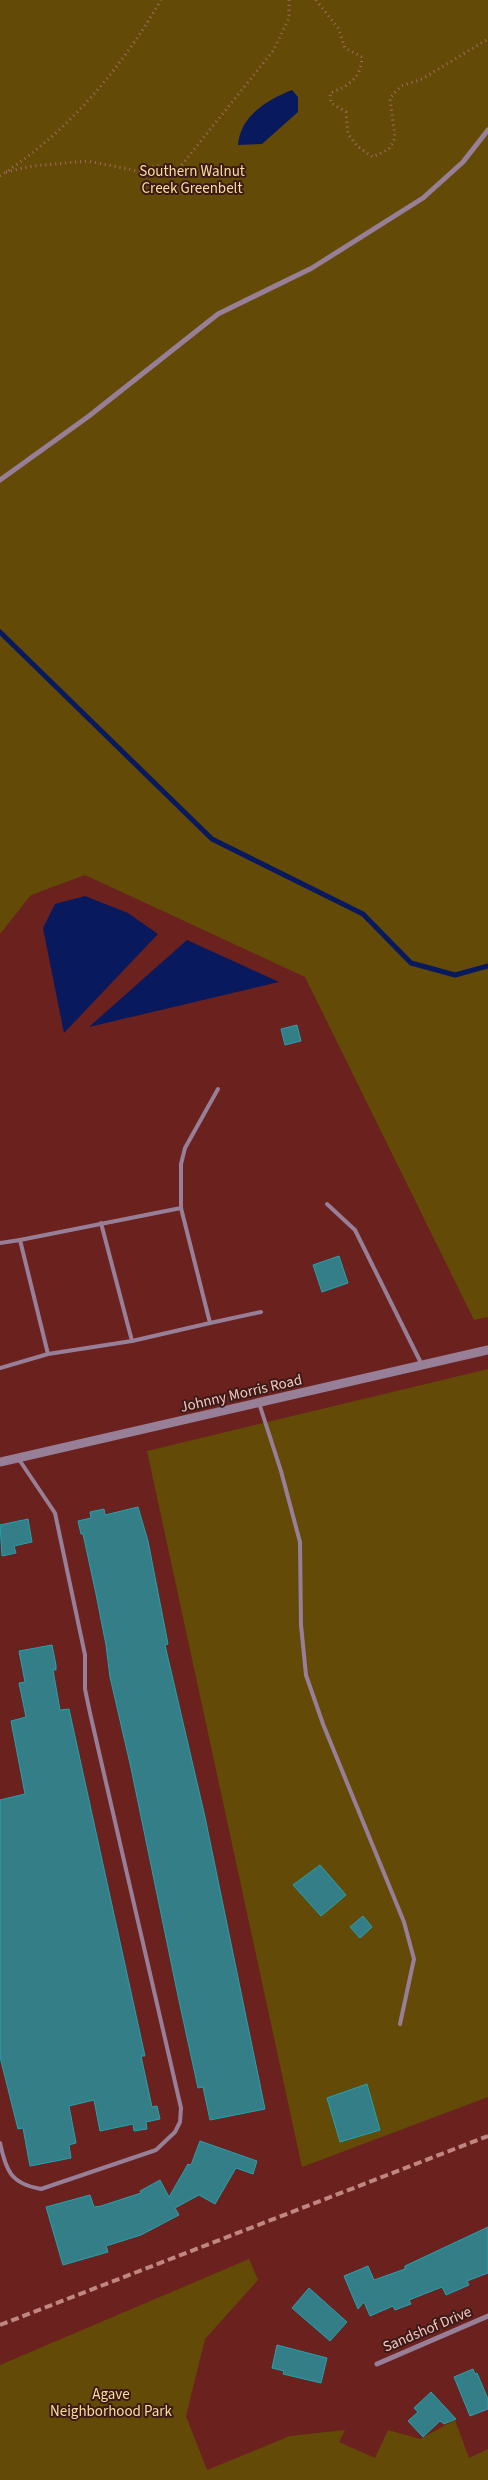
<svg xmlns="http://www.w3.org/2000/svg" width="488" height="2480" font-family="'Source Sans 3',sans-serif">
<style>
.green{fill:#634b07}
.water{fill:#09195d}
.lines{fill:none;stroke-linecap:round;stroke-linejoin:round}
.stream{stroke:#09195d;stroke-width:5}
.building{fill:#347e87;stroke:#22a3b1}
.path{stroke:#a76964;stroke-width:3;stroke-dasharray:1 4;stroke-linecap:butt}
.service{stroke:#987f98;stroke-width:4}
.minor{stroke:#987f98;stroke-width:5}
.tertiary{stroke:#987f98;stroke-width:9}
.rail{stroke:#bf8782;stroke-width:4;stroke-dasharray:8 4;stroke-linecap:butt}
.labels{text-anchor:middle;stroke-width:4;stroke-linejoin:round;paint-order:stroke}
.park-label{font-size:15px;fill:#fcdd9a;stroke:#3b1a17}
.street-label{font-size:15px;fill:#f4c6c0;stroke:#3b1a17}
</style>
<rect width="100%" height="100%" fill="#6b211e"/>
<!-- green -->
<g class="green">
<path d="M0 0H488V1317L474 1320 305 977 85 875 31 895 0 934Z"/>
<path d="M488 1369V2097L302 2167 147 1451Z"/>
<path d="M249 2259 258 2280 205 2339 186 2416 207 2470 290 2436 345 2430 339 2442 375 2458 388 2430 420 2439 455 2420 469 2458 488 2449V2480H0V2365Z"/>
</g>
<!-- water -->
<g class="water">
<path d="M292 90 298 97V112L262 144 238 145C240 116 267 100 292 90Z"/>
<path d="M85 896 128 913 158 934 64 1033 43 928 55 904Z"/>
<path d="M187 940 279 982 89 1027Z"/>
</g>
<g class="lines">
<!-- stream -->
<path class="stream" d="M0 632 212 839 363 914 411 963 455 975 488 966"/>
</g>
<!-- building -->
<g class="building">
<path d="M297 1025 301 1041 285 1045 281 1029Z"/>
<path d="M339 1256 348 1283 322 1292 313 1265Z"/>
<path d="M138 1507 148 1541 168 1644 165 1645 205 1817 265 2109 210 2120 203 2087 198 2088 178 1996 131 1768 110 1677 106 1645 96 1594 83 1534H81L78 1521 91 1518 90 1512 104 1509 105 1515Z"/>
<path d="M28 1519 32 1542 14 1546 16 1553 2 1556 0 1525Z"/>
<path d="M52 1645 56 1665V1670H53L60 1710 69 1709 145 2056H141L152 2107 157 2106 160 2119 146 2122 147 2129 134 2131 133 2124 100 2131 94 2100 69 2106 76 2143 69 2145 71 2158 30 2166 23 2128 18 2129 0 2057V1800L25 1794 11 1721 26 1717 19 1683 25 1682 19 1651Z"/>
<path d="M320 1865 346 1895 321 1916 293 1885Z"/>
<path d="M363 1916 372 1927 360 1938 350 1927Z"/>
<path d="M367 2084 380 2130 340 2142 327 2098Z"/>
<path d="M200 2141 257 2161 253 2174 236 2168 215 2204 199 2195 175 2208 179 2215 141 2235 106 2246 108 2252 63 2265 46 2207 90 2195 94 2207 101 2206 141 2193 140 2191 160 2180 169 2197 188 2164 191 2165Z"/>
<path d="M488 2227V2273L467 2281 469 2285 446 2295 442 2287 409 2300 411 2304 395 2310 393 2306 370 2316 364 2302 358 2309 344 2276 368 2266 374 2280 405 2269V2266Z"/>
<path d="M309 2288 347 2322 330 2341 292 2308Z"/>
<path d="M277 2345 327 2358 321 2383 283 2374 284 2371 272 2368Z"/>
<path d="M473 2369 475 2374 477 2373 488 2399V2409L470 2416 454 2377Z"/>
<path d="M431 2392 456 2419 444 2424 440 2421 423 2437 408 2421 418 2412 414 2408Z"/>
</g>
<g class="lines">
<!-- path -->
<g class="path">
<path d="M316 0 338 28 345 48 362 57C361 78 349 86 330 93L331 103 346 112 348 134 358 147 373 157 389 149 395 138 390 98 401 86 422 79 488 39"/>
<path d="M6 172 33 166 88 161 143 172 151 167 161 165 167 176 176 172 273 51 289 18V0"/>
<path d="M0 176C68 132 120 70 161 0"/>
</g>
<!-- service -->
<g class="service">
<path d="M327 1204 355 1230 422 1365"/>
<path d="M181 1208 210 1323 261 1312"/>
<path d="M20 1240 181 1208V1164L185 1148 218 1089"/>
<path d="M0 1243 20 1240 48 1354 0 1368"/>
<path d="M132 1341 210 1323"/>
<path d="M48 1354 132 1341 101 1223"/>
<path d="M259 1403 281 1471 300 1542 301 1625 306 1675 323 1724 404 1922 414 1959 400 2024"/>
<path d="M0 2143C6 2171 11 2184 41 2189L156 2150 175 2132 180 2122 181 2108 90 1713 85 1689V1655L55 1513 18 1458"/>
</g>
<!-- minor -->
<g class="minor">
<path d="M0 480 89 416 218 314 312 268 423 198 463 162 488 130"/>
<path d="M377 2364 488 2316"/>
</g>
<!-- tertiary -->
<path class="tertiary" d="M0 1462 488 1350"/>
<!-- rail -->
<path class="rail" d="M0 2325 488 2136"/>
</g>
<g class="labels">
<!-- park labels -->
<g class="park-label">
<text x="192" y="176">Southern Walnut<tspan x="192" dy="17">Creek Greenbelt</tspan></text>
<text x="111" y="2399">Agave<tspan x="111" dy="17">Neighborhood Park</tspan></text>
</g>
<!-- street labels -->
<g class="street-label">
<text transform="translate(241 1393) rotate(-13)" y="5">Johnny Morris Road</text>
<text transform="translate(427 2329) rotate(-23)" y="5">Sandshof Drive</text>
</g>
</g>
</svg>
